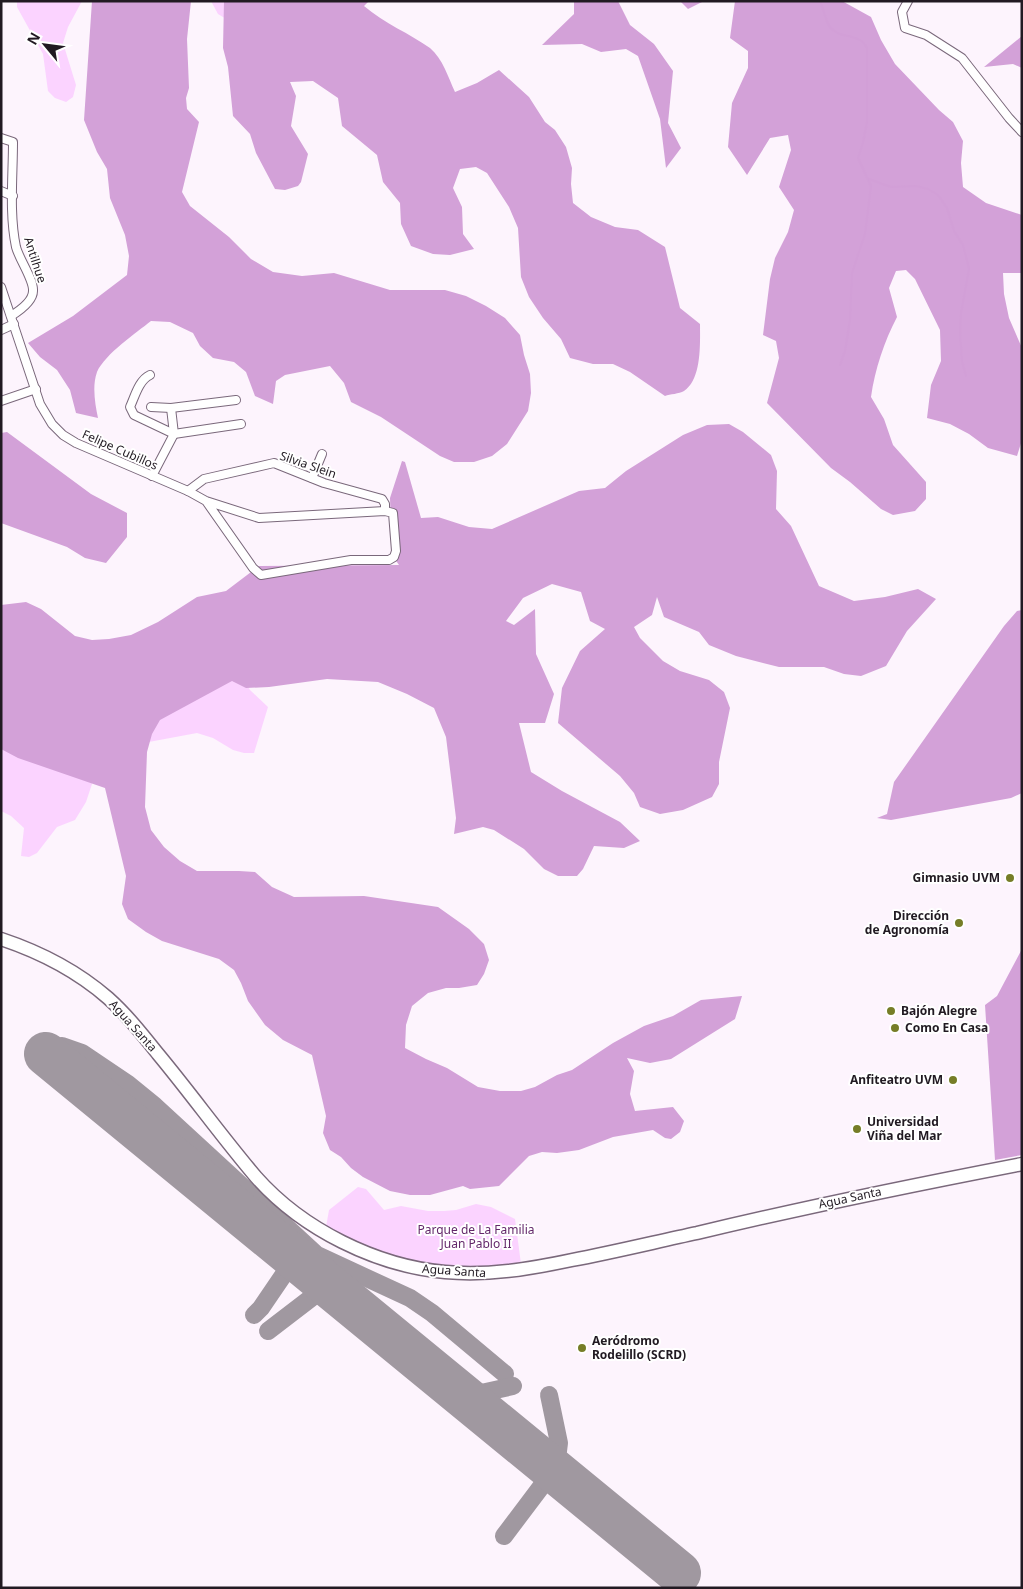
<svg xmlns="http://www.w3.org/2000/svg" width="1023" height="1589" font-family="'Noto Sans',sans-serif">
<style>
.green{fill:#fbd3ff}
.forest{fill:#d3a1d8}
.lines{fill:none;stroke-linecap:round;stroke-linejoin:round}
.stream{stroke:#d29fd7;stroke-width:2}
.taxiway{stroke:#a098a0;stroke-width:18}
.runway{stroke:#a098a0;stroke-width:44}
.street-casing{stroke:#7a687b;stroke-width:10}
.primary-casing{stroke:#7a687b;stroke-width:15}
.street{stroke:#fff;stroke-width:8}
.primary{stroke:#fff;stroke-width:12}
.poi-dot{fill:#767d27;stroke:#fff;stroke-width:2}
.labels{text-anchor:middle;stroke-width:4;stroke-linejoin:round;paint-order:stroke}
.street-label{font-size:12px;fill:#211a22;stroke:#fff}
.poi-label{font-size:12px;font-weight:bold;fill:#211a22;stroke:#fff;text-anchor:start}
.park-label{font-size:12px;fill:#63276a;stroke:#fff}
</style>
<rect width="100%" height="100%" fill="#fdf4fd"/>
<!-- green -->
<g class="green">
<path d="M17 1H82L68 27 63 43 76 85 73 97 66 102 55 98 48 91 43 54 17 7Z"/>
<path d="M211 1H253L233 23 218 14Z"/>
<path d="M239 672 250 690 268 707 254 753H244L233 750 213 738 197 733 138 744 94 778 86 802 75 820 57 827 37 853 29 857 21 856 24 828 11 816 1 811V699Z"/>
<path d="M358 1187 366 1189 384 1210 401 1206 428 1211H444L456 1210 476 1204 491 1207 515 1219 521 1264C507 1266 493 1269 479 1269 427 1270 371 1255 326 1227L329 1210Z"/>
</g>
<!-- forest -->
<g class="forest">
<path d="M92 1H191L187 39 189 88 186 98 187 109 199 122 182 192 190 206 229 237 251 259 273 272 302 276 334 273 390 290H445L466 296 486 306 505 318 520 335 524 355 530 374 531 393 528 411 507 444 492 456 474 462H454L440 456 381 417 351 402 344 383 330 366 285 375 276 381 273 404 255 396 246 372 234 362 213 358 200 346 193 333 170 322 151 321C136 333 105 354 97 372 92 386 95 404 98 418L76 413 70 390 57 370 40 357 28 343 73 316 127 275 129 256 125 235 110 198 107 169 97 152 84 120Z"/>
<path d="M224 1H369L364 6C385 24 409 33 430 48 443 59 448 77 455 92L477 83 499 70 529 97 545 122 555 130 566 147 572 168 571 184 573 203 591 217 615 227 638 230 665 247 680 308 700 324C700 343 702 379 684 391 679 394 670 394 665 396L630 372 613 364H593L570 358 561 339 543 318 529 297 521 277 518 228 509 207 487 173 476 167 460 169 453 188 462 207 463 234 474 249 450 255 433 254 411 246 401 224 400 203 383 182 377 155 342 126 338 98 313 81 290 82 296 96 291 126 308 154 301 182 298 186 285 190 275 189 256 153 250 134 233 116 228 67 223 48Z"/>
<path d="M574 1H618L630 25 654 44 673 71 668 123 681 148 666 168 660 119 638 56 626 49 601 52 582 44 542 45 574 14Z"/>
<path d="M680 1H704L688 9Z"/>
<path d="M735 1H842L871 17 881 40 895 64 939 110 953 122 963 141 961 163 963 187 986 203 1022 215V273H1003L1004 294 1009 318 1022 348V440L1017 456 988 448 969 434 950 424 927 418 931 385 941 361 940 330 915 279 906 270 896 271 889 288 897 317C884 342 875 369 871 397L884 419 893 445 926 482V499L915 511 893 515 881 509 850 482 831 468 767 403 779 358 776 341 763 335 770 279 775 258 788 232 794 210 779 187 791 150 788 135 770 138 747 175 728 147 732 103 748 68V51L730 38Z"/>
<path d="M1022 36V68L1013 64 984 67Z"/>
<path d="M729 424 743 432 771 455 777 471 776 509 791 526 819 586 854 601 885 597 918 589 936 599 907 631 886 666 861 676 844 674 824 667H779L736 656 709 645 699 632 664 617 657 597 652 615 634 627 640 638 663 661 680 671 709 680 724 692 730 708 719 762V784L712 797 683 810 660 814 640 807 634 793 620 776 558 723 562 688 580 651 605 629 590 621 581 592 552 584 523 598 506 621 514 625 535 609 536 654 554 694 545 723H519L531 772 562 791 620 822 640 841 624 848 594 846 583 869 577 876H558L544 869 524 849 494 830 483 827 454 834 456 818 446 737 434 708 407 694 378 682 327 679 269 687 246 688 232 681 160 720 152 734 147 752 145 807 151 830 164 847 180 861 197 871H239L255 872 272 887 294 897 364 896 438 907 469 929 484 944 489 960 484 974 477 985 459 988H446L428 993 412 1006 406 1025 405 1048 426 1059 447 1068 478 1087 500 1091H521L535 1087 557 1075 572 1070 613 1043 644 1026 673 1016 701 1000 742 996 735 1019 671 1059 650 1063 627 1058 634 1071 630 1094 635 1111 673 1107 684 1121 680 1132 671 1139 665 1138 653 1130 613 1137 579 1150 557 1153 542 1152 529 1156 499 1186 470 1189 463 1186 430 1195H410L390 1191 363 1177 351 1168 341 1157 330 1150 323 1133 326 1116 312 1055 283 1040 265 1025 248 1001 241 983 234 970 219 959 162 941 146 932 128 919 122 904 126 876 105 788 18 758 1 749V605L26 602 41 609 75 636 92 640 109 639 131 635 158 622 197 597 226 591 259 566 399 565 392 555 390 498 402 461 405 462 421 518 438 517 469 527 492 529 579 491 605 488 626 471 683 435 707 425Z"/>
<path d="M7 432 91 494 127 513V537L106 563 85 558 67 547 1 523V433Z"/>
<path d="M1022 610V793L1011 798 891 820 877 818 887 814 894 782 1004 626 1017 611Z"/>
<path d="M1022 949V1155L995 1160 985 1005 997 996Z"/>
</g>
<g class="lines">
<!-- stream -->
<g class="stream">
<path d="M820 1C824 9 825 21 830 27 840 40 859 32 867 48V122L863 143 858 158 871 186 865 234 852 273 850 320 845 351 840 365"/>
<path d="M869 179 891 187 916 186 928 189 938 195 947 208 954 231 963 245 969 269 961 313 960 333 962 361 966 376"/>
</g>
<!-- taxiway -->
<g class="taxiway">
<path d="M46 1054 62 1046 82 1053 128 1084 155 1106 317 1255 410 1298 432 1313 505 1374"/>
<path d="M254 1315 261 1308 295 1258"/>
<path d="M268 1331 328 1285"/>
<path d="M463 1397 513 1386"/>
<path d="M547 1466 558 1451 559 1443 549 1395"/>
<path d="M504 1536 553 1471"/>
</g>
<!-- runway -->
<path class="runway" d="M46 1054 679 1573"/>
<defs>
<g id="street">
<path d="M908 1 902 12 905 28 926 35 962 58 1009 118 1022 132"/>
<path d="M1 138 13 142C13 176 9 213 16 247 19 259 34 280 33 291 33 301 19 311 11 316"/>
<path d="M1 191 13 196"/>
<path d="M1 287 40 404 52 424 63 435 76 443 188 491 206 501 259 518 385 511 393 513 396 551 394 557 389 560H351L261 575 253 568 206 501"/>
<path d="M1 330 14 324"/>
<path d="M150 375C139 380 135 396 130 407L134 415 174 434 241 424"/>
<path d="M1 401 36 389"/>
<path d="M151 407 171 408 236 400"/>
<path d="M152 476 174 434 171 408"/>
<path d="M312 478 322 454"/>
<path d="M188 491 204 479 274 463 324 483 382 499 385 504V511"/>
</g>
<path id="primary" d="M1 939C40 952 77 971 108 998 127 1015 142 1034 158 1054 192 1095 222 1137 256 1177 302 1229 376 1266 445 1272 488 1276 529 1269 572 1260 614 1252 655 1242 697 1233 805 1207 913 1185 1022 1164"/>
</defs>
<!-- street casing -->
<use href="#street" class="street-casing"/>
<!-- primary casing -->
<use href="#primary" class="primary-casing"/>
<!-- street -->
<use href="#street" class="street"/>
<!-- primary -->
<use href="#primary" class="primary"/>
</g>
<!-- markers -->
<g class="poi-dot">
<circle cx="1010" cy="878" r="5"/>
<circle cx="959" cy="923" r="5"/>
<circle cx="891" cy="1011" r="5"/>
<circle cx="895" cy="1028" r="5"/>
<circle cx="953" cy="1080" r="5"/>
<circle cx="857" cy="1129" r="5"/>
<circle cx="582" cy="1348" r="5"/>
</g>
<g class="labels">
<!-- street labels -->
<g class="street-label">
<text transform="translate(35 260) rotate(72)" y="4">Antilhue</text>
<text transform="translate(120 450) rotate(24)" y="4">Felipe Cubillos</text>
<text transform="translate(308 465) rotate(19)" y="4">Silvia Slein</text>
<text transform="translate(133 1026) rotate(48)" y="4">Agua Santa</text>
<text transform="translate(850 1198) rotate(-12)" y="4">Agua Santa</text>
<text transform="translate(454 1271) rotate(4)" y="4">Agua Santa</text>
</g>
<!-- poi labels -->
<g class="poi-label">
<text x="1000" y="882" text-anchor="end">Gimnasio UVM</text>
<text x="949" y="920" text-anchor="end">Dirección<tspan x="949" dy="14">de Agronomía</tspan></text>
<text x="901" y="1015">Bajón Alegre</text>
<text x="905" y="1032">Como En Casa</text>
<text x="943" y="1084" text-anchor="end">Anfiteatro UVM</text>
<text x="867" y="1126">Universidad<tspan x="867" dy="14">Viña del Mar</tspan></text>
<text x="592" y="1345">Aeródromo<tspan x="592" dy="14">Rodelillo (SCRD)</tspan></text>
</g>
<!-- park labels -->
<g class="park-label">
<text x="476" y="1234">Parque de La Familia<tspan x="476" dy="14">Juan Pablo II</tspan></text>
</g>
</g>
<!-- border -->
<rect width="1023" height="1589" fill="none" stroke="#211a22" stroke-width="5"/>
<!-- north arrow -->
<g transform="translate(45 45) rotate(299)" stroke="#ffffff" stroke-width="4" paint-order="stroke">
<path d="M0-4L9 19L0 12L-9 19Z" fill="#211a22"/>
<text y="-8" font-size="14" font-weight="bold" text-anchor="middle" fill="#211a22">N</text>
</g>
</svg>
